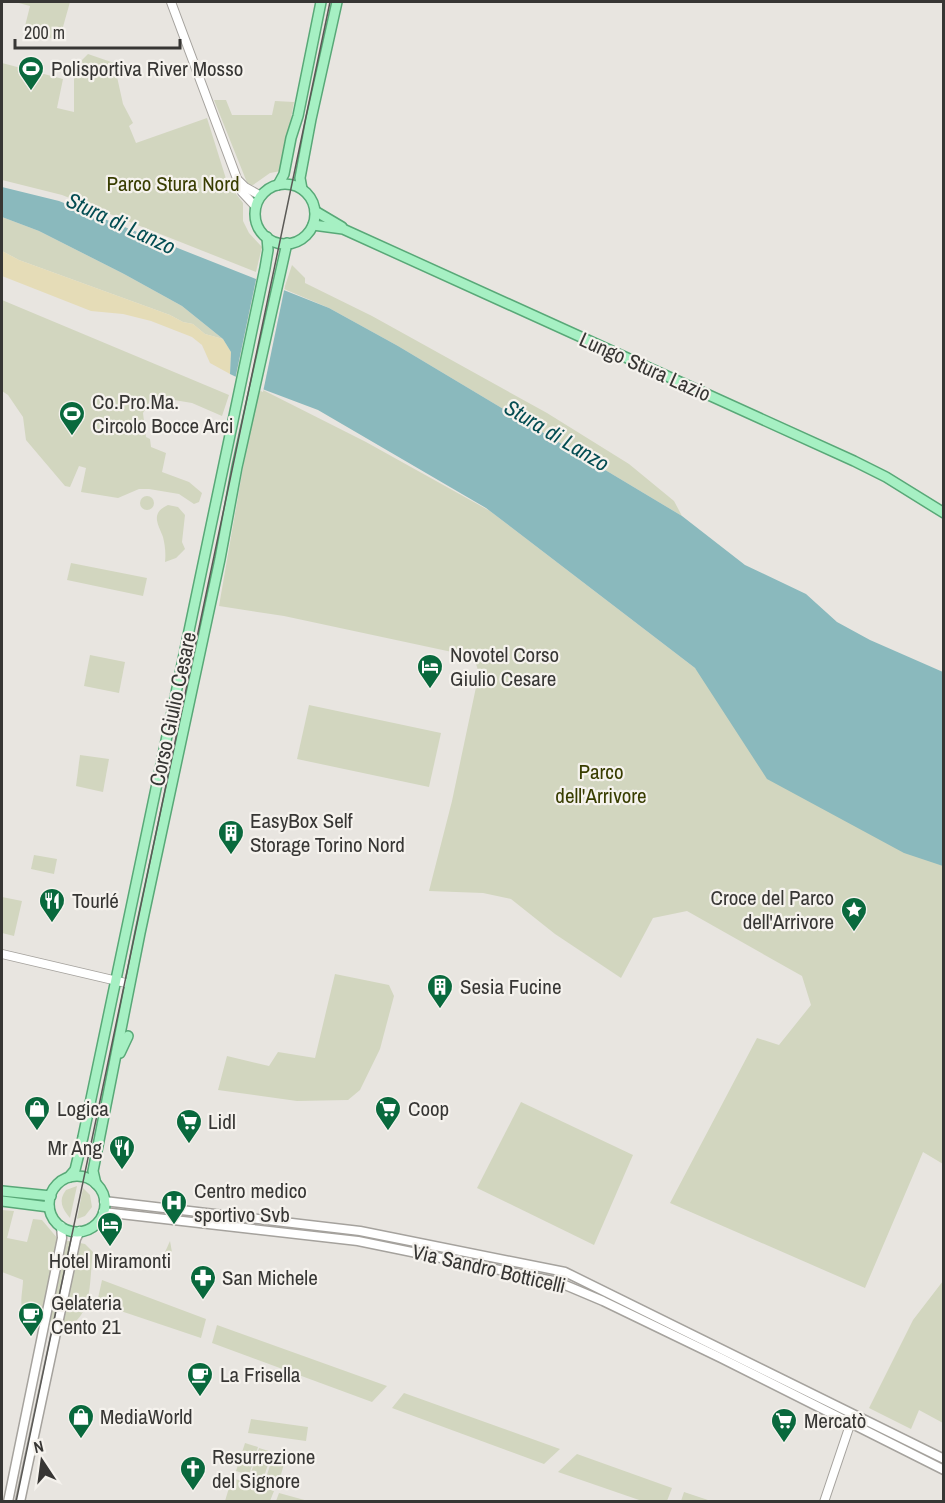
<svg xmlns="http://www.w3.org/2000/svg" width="945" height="1503" font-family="'Archivo Narrow',sans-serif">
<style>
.green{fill:#d2d6bf}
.sand{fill:#e5dcb7}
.water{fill:#8ab9bd}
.pier{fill:#e8e5e0}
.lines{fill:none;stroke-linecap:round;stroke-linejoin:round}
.tertiary-casing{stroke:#a5a29d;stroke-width:10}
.secondary-casing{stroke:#a5a29d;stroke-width:11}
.primary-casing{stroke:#58a877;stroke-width:12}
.tertiary{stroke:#fff;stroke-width:8}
.secondary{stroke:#fff;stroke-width:8}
.primary{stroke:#a6f0c3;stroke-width:9}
.tram{stroke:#5a5956;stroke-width:1.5}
.labels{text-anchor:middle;stroke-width:4.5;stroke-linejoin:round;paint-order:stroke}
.poi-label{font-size:21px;fill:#373634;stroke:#f5f2ed;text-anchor:start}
.park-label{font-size:21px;fill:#383d00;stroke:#f5f2ed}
.street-label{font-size:21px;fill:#373634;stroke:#f5f2ed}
.water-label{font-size:22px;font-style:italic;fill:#034c52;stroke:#f5f2ed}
</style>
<rect width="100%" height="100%" fill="#e8e5e0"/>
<!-- green -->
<g class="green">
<path d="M15 2H70L59 41 24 30 30 6Z"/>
<path d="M88 54 114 63 123 104 133 123 129 126 136 143 207 118 227 182 243 203V221L249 233 262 247 256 272 62 195 2 180V63L63 79 57 108 74 112V72L83 68 82 60Z"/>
<path d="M214 100H226L232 115H272L275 101 294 102 281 171 270 173 253 185H248Z"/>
<path d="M2 217 39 231 124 274 182 306 223 339 205 334 193 324 183 322 170 315 19 260 2 251Z"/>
<path d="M292 265 305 278V283L372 316 547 413 629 464 674 501 682 516 398 346 329 308 284 289Z"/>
<path d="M2 300 229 395 222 416 192 403 168 399 166 401 151 399 143 413 146 437 150 439 151 447 166 453 162 472 189 482 202 493 199 502 194 504 179 494 149 489H139L118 498 81 492 86 468 79 466 70 487 65 486 26 440 23 417 8 395 2 391Z"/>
<path d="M257 387 366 442 490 511 695 668 943 866V1164L923 1152 865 1288 670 1203 757 1038 779 1045 811 1005 802 976 687 911 653 918 621 978 555 934 511 899 483 893 429 891 452 801 479 673 475 661 466 655 284 616 219 606Z"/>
<circle cx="147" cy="503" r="7"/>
<path d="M168 505 178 507 185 515 182 542 185 549 176 558 165 562C166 554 165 545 163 537 158 524 150 513 168 505Z"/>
<path d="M71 563 147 578 143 596 67 580Z"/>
<path d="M90 655 125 662 119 693 84 686Z"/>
<path d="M309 705 441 733 429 787 297 759Z"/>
<path d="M80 755 109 759 103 792 76 786Z"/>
<path d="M34 855 57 859 54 874 31 869Z"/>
<path d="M2 897 22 901 14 936 2 933Z"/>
<path d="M335 974 389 985 394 996 380 1049 360 1090 348 1100 297 1101 218 1090 227 1056 269 1066 278 1052 315 1058Z"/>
<path d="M521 1102 633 1155 594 1245 477 1188Z"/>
<path d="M77 1186 70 1218C62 1209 58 1200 66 1190Z"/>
<path d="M83 1188 90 1195 92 1207 85 1216 77 1219Z"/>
<path d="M2 1210 14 1211 7 1238 27 1242 33 1219 42 1220 58 1239 85 1244 93 1252C90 1270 92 1300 81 1315 77 1321 70 1327 62 1328 52 1330 26 1319 22 1308 20 1301 23 1288 23 1280L2 1272Z"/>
<path d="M170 1241 172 1252 169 1265 164 1267 161 1261Z"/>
<path d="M102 1280 206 1319 201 1338 97 1303Z"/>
<path d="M943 1281V1423L919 1410 911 1429 869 1408 913 1320Z"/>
<path d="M217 1325 387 1386 372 1402 212 1343Z"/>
<path d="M404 1393 560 1449 544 1464 392 1408Z"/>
<path d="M251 1419 308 1427 306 1441 248 1433Z"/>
<path d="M245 1443 258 1447 249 1475 236 1471Z"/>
<path d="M259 1448 272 1452 263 1480 250 1476Z"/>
<path d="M274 1453 286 1457 278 1485 265 1481Z"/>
<path d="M577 1454 672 1488 667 1501H642L558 1472Z"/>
<path d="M232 1478 274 1491 270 1501H225Z"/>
<path d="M684 1492 708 1500 681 1501Z"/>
<path d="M279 1493 308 1501H276Z"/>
</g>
<!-- sand -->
<path class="sand" d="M2 251 19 260 170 315 183 322 193 324 205 334 223 339 231 352 230 374 210 363 202 345 192 337 151 321 123 314 91 311 2 276Z"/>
<!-- water -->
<path class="water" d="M2 187 59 201 329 308 398 346 682 516 745 565 806 594 837 622 870 640 943 672V866L904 853 767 779 695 668 486 508 318 410 257 387 230 374 231 352 223 339 182 306 124 274 39 231 2 217Z"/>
<!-- pier -->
<path class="pier" d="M257 275 285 286 263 392 235 380Z"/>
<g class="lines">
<defs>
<g id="tertiary">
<path d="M171 2 242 192 256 207"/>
<path d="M238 180 245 187 261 196"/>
<path d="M2 954 130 984"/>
<path d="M824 1502 852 1419"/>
</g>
<g id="secondary">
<path d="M104 1201 360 1231 565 1272 944 1459"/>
<path d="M103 1212 358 1241 558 1282 603 1301 721 1358 944 1470"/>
<path d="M8 1502 62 1238 61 1226"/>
<path d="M20 1502 76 1239 80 1231"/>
</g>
<g id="primary">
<circle cx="285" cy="214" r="30"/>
<path d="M278 185 284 174 291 138 298 116 321 2"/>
<path d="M302 189 300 178 311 119 337 2"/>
<path d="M315 211 342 227"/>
<path d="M313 225 343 229 854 461 886 477 944 513"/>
<path d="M120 1053 128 1036"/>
<circle cx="77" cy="1204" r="28"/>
<path d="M69 1177 75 1170 83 1137 265 268 268 250 267 237"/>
<path d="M96 1184 93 1171 140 933 220 559 237 467 287 243"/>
<path d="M2 1191 51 1196"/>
<path d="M2 1201 49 1207"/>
</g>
</defs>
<!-- tertiary casing -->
<use href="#tertiary" class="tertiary-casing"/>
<!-- secondary casing -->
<use href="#secondary" class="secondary-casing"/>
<!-- primary casing -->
<use href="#primary" class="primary-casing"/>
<!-- tertiary -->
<use href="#tertiary" class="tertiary"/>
<!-- secondary -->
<use href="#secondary" class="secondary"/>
<!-- primary -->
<use href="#primary" class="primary"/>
<!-- tram -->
<path class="tram" d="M16 1502 330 2"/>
</g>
<!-- icons -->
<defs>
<symbol id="stadium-pin" viewBox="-11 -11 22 30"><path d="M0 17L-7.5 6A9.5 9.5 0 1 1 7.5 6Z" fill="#09693d" stroke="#f5f2ed"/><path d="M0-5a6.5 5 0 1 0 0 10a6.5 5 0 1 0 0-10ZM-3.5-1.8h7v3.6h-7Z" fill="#fff"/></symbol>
<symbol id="hotel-pin" viewBox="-11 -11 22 30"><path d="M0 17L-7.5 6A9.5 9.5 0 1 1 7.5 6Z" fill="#09693d" stroke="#f5f2ed"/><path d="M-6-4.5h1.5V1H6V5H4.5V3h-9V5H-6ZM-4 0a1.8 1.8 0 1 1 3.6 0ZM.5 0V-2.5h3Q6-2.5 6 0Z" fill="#fff"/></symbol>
<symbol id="building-pin" viewBox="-11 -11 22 30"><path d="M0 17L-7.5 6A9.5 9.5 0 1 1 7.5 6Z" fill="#09693d" stroke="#f5f2ed"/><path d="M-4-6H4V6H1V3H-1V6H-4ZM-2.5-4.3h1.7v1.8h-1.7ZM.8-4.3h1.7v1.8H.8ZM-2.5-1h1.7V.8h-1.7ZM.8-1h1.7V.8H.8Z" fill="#fff"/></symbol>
<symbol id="restaurant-pin" viewBox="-11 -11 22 30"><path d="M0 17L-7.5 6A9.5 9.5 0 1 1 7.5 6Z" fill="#09693d" stroke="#f5f2ed"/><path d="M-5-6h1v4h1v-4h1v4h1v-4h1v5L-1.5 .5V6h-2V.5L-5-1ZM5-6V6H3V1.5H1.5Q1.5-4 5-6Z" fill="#fff"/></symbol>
<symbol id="sight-pin" viewBox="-11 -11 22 30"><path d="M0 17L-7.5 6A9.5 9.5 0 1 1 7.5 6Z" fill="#09693d" stroke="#f5f2ed"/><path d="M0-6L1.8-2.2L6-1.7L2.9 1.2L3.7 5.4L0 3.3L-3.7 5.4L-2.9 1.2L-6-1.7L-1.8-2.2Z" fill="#fff"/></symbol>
<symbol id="shop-pin" viewBox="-11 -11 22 30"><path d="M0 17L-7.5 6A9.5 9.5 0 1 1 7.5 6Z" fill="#09693d" stroke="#f5f2ed"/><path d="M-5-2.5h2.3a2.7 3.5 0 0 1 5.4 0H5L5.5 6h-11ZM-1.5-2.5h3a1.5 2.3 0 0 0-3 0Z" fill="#fff"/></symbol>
<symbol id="supermarket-pin" viewBox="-11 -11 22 30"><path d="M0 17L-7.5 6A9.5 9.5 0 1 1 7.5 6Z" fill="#09693d" stroke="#f5f2ed"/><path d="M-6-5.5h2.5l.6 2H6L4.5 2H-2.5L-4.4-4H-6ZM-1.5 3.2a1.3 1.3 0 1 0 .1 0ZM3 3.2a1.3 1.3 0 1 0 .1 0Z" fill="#fff"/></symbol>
<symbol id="hospital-pin" viewBox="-11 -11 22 30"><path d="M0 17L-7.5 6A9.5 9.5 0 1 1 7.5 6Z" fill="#09693d" stroke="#f5f2ed"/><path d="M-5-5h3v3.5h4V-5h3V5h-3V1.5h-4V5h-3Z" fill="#fff"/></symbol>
<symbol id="pharmacy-pin" viewBox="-11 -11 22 30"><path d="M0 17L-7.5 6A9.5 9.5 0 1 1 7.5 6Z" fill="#09693d" stroke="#f5f2ed"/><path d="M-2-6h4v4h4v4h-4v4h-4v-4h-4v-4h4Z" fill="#fff"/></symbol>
<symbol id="cafe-pin" viewBox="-11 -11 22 30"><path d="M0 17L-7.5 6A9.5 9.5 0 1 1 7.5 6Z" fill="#09693d" stroke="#f5f2ed"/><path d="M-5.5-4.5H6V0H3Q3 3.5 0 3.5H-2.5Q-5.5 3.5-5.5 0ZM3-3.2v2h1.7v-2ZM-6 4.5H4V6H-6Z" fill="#fff"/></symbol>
<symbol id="church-pin" viewBox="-11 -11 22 30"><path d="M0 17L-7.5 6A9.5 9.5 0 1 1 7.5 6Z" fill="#09693d" stroke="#f5f2ed"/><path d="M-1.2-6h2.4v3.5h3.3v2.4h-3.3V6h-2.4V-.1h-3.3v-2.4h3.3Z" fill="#fff"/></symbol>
</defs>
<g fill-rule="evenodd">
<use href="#stadium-pin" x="16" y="54" width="30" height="40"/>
<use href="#stadium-pin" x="57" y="399" width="30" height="40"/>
<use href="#hotel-pin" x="415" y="652" width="30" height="40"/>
<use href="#building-pin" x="216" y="818" width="30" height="40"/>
<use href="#restaurant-pin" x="37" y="886" width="30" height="40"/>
<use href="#sight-pin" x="839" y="895" width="30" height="40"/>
<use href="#building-pin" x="425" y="972" width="30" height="40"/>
<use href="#shop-pin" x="22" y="1094" width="30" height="40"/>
<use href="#supermarket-pin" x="373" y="1094" width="30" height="40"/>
<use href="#supermarket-pin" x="174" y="1107" width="30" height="40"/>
<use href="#restaurant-pin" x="107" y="1133" width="30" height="40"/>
<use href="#hospital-pin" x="159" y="1188" width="30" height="40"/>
<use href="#hotel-pin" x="95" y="1210" width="30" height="40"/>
<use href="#pharmacy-pin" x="188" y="1263" width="30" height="40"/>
<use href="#cafe-pin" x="16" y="1300" width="30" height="40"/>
<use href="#cafe-pin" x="185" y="1360" width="30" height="40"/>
<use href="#shop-pin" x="66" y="1402" width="30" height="40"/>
<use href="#supermarket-pin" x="769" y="1406" width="30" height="40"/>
<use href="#church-pin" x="178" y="1454" width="30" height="40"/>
</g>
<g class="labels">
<!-- poi labels -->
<g class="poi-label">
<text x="51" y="76">Polisportiva River Mosso</text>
<text x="92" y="409">Co.Pro.Ma.<tspan x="92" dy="24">Circolo Bocce Arci</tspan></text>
<text x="450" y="662">Novotel Corso<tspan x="450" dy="24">Giulio Cesare</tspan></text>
<text x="250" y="828">EasyBox Self<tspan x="250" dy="24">Storage Torino Nord</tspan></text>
<text x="834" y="905" text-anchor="end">Croce del Parco<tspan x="834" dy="24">dell'Arrivore</tspan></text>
<text x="72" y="908">Tourlé</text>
<text x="460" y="994">Sesia Fucine</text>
<text x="57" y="1116">Logica</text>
<text x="408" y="1116">Coop</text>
<text x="208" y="1129">Lidl</text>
<text x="102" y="1155" text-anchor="end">Mr Ang</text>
<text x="194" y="1198">Centro medico<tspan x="194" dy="24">sportivo Svb</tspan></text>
<text x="110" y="1268" text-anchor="middle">Hotel Miramonti</text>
<text x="222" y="1285">San Michele</text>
<text x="51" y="1310">Gelateria<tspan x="51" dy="24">Cento 21</tspan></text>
<text x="220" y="1382">La Frisella</text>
<text x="100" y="1424">MediaWorld</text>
<text x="804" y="1428">Mercatò</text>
<text x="212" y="1464">Resurrezione<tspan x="212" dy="24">del Signore</tspan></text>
</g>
<!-- park labels -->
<g class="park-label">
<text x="173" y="191">Parco Stura Nord</text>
<text x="601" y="779">Parco<tspan x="601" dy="24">dell'Arrivore</tspan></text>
</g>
<!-- street labels -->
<g class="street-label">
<text transform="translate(645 367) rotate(24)" y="7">Lungo Stura Lazio</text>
<text transform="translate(173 709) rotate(-78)" y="7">Corso Giulio Cesare</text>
<text transform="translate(489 1269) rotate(13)" y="7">Via Sandro Botticelli</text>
</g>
<!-- water labels -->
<g class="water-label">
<text transform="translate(121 223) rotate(25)" y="8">Stura di Lanzo</text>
<text transform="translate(557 435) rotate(31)" y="8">Stura di Lanzo</text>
</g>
</g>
<!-- border -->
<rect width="945" height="1503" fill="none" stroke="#373634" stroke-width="6"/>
<!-- north arrow -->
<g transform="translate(42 1461) rotate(347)" stroke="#f5f2ed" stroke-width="4.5" paint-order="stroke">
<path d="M0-4.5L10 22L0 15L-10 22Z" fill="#373634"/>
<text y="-9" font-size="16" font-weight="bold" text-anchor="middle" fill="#373634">N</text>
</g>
<!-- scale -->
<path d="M15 39v9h165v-9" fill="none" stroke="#373634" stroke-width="3"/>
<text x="24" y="39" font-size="18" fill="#373634" stroke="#f5f2ed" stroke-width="4.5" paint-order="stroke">200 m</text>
</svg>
